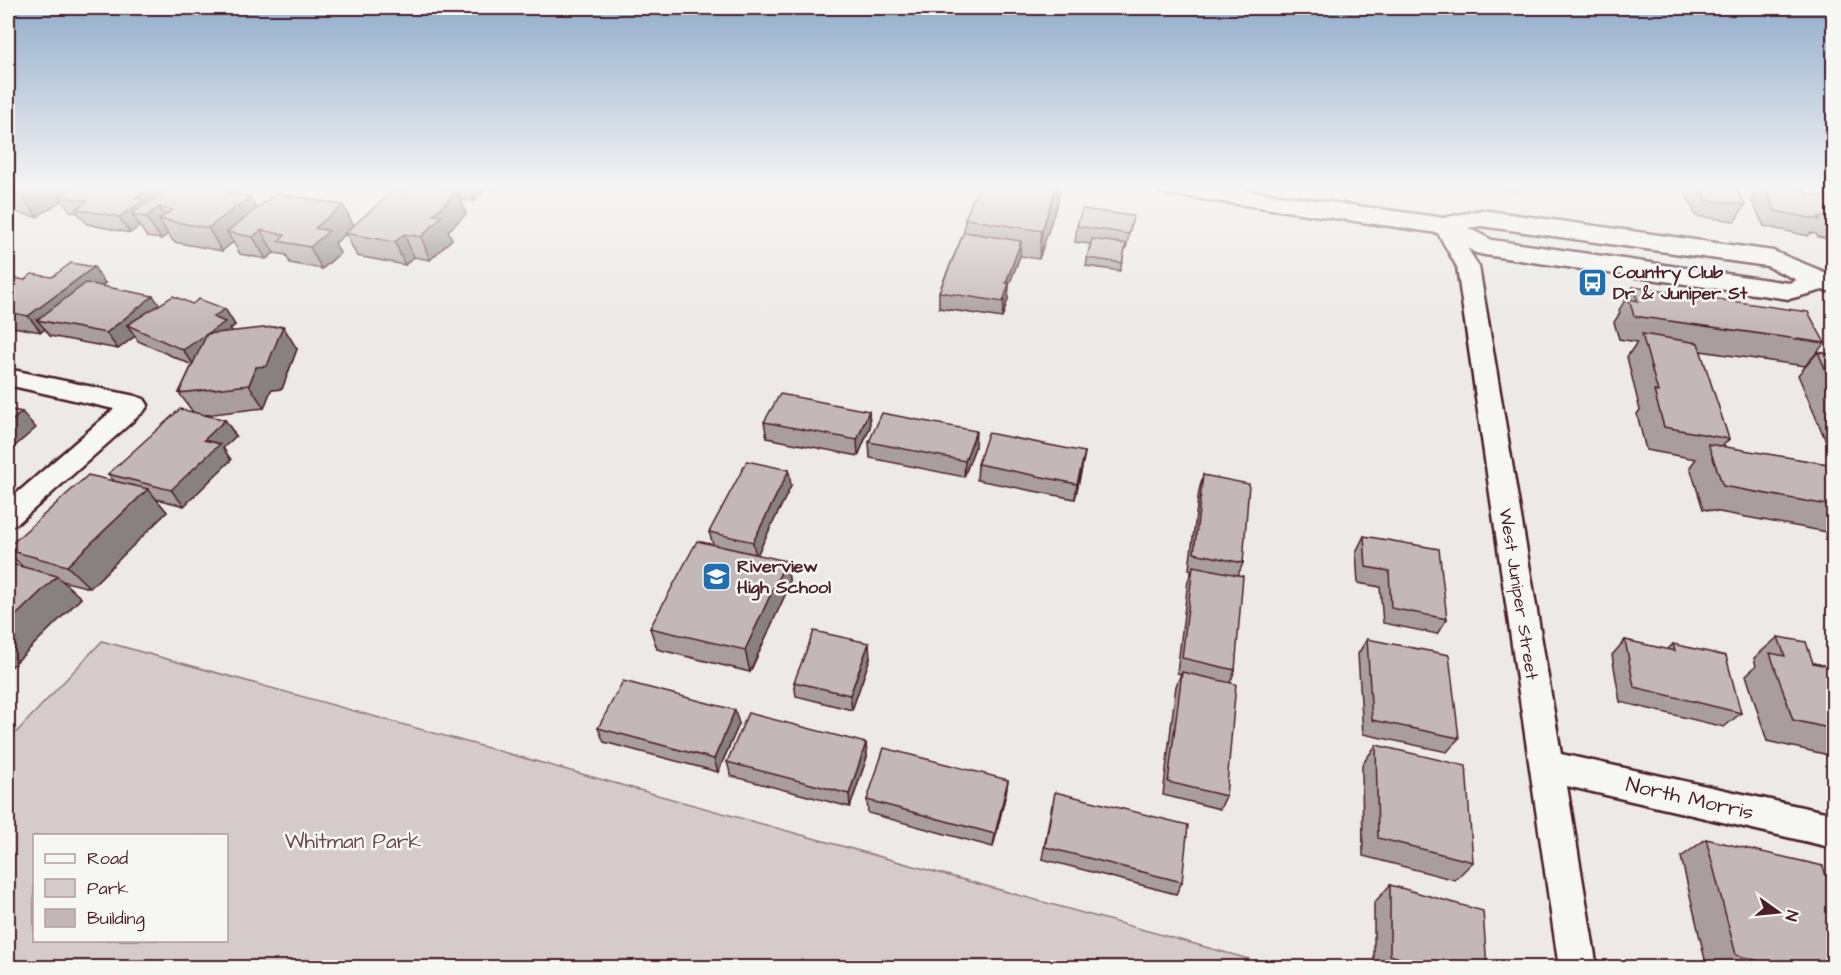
<svg xmlns="http://www.w3.org/2000/svg" width="1841" height="975" font-family="'Architects Daughter',sans-serif">
<style>
.green{fill:#d4cbca;stroke:#8f757a;stroke-width:1.5;fill-rule:evenodd}
.lines{fill:none;stroke-linecap:round;stroke-linejoin:round}
.minor-casing{stroke:#4a1f2b;stroke-width:5}
.primary-casing{stroke:#4a1f2b;stroke-width:5}
.minor{fill:#f6f6f2;fill-rule:evenodd}
.primary{fill:#f6f6f2;fill-rule:evenodd}
.wall{fill:#a99d9d;stroke:#4a1f2b;stroke-width:1.5}
.shaded-wall{fill:#898080;stroke:#4a1f2b;stroke-width:1.5}
.building{fill:#c4b7b7;stroke:#4a1f2b;stroke-width:1.5}
.labels{text-anchor:middle;stroke-width:5;stroke-linejoin:round;paint-order:stroke}
.poi-label{font-size:18px;font-weight:bold;fill:#4a1f2b;stroke:#f6f6f2;text-anchor:start}
.street-label{font-size:18px;fill:#4a1f2b;stroke:#f6f6f2}
.near-street-label{font-size:21px;fill:#4a1f2b;stroke:#f6f6f2}
.near-park-label{font-size:21px;fill:#6c4a53;stroke:#f6f6f2}
</style>
<rect width="100%" height="100%" fill="#ece9e6"/>
<filter id="ink" filterUnits="userSpaceOnUse"><feTurbulence type="fractalNoise" baseFrequency=".0167" numOctaves="2"/><feDisplacementMap in="SourceGraphic" scale="12" xChannelSelector="R" yChannelSelector="G"/><feConvolveMatrix kernelMatrix="1 2 1 2 8 2 1 2 1" color-interpolation-filters="sRGB"/></filter>
<g filter="url(#ink)">
<!-- green -->
<path class="green" d="M102 641 1249 959V967H8V741ZM34 836H226V940H34Z"/>
<g class="lines">
<defs>
<g id="minor">
<path d="M1444 220 1451 222 1479 267 1561 754 1834 814V848L1567 786 1597 968H1559L1457 267 1434 226 1437 222Z"/>
<path d="M8 369 135 396 144 399 148 405 144 411 18 523 8 527V501L114 409 8 385Z"/>
</g>
<path id="primary" d="M1156 187H1221L1444 218 1481 210 1773 251 1834 276V292L1823 290 1789 299 1485 255 1476 253 1438 233 1168 194 1159 192ZM1481 226 1767 266 1797 280 1789 283 1492 240 1468 228Z"/>
</defs>
<!-- minor casing -->
<use href="#minor" class="minor-casing"/>
<!-- primary casing -->
<use href="#primary" class="primary-casing"/>
<!-- minor -->
<use href="#minor" class="minor"/>
<!-- primary -->
<use href="#primary" class="primary"/>
</g>
<!-- wall -->
<g class="wall">
<path d="M8 187H66L65 188 67 190 160 187 163 192 238 195 250 197 256 209 343 205 354 226 403 192 438 188V187H500L496 190 486 188 474 201 461 200 466 214 448 231 452 239 430 260 414 257 405 265 357 256 346 234 335 243 340 253 322 269 290 263 286 255 274 253 266 259 240 254 233 242 222 251 174 242 168 234 161 239 147 237 140 226 130 233 87 224 78 213 70 211 62 200 37 217 12 212 8 206Z"/>
<path d="M978 187H1059L1058 201 1039 259 1020 256 1009 285 1008 299 1002 318 939 308V292L964 232 965 219Z"/>
<path d="M1484 187H1521L1519 192Z"/>
<path d="M1688 187H1736L1745 205 1735 221 1696 216 1685 191Z"/>
<path d="M1759 187H1787L1808 194 1833 198V240L1818 237 1816 234 1810 233 1808 236 1764 226 1751 199Z"/>
<path d="M1133 216 1126 249H1125L1120 271 1086 266 1090 244 1075 242 1077 226Z"/>
<path d="M8 277 24 280 52 277 105 283 101 286 159 305 192 304 225 309 235 325 230 329 231 331 297 349 282 389 271 390 264 408 205 415 225 420 236 436 223 448 231 460 184 506 156 499 167 512 90 588 62 581 81 598 8 670V563L23 567 8 552V547L114 481 108 474 193 412 179 393 192 365 138 341 135 336 118 349 50 336 45 329 41 332 8 326Z"/>
<path d="M1633 287 1825 343 1805 366 1700 351 1729 439 1722 447 1833 465V533L1703 509 1690 467 1696 459 1646 450 1637 414 1640 410 1627 357 1637 342 1619 339 1614 322 1620 313 1619 310Z"/>
<path d="M1818 352 1833 355V458L1798 375Z"/>
<path d="M869 411 870 427 858 456 767 438 764 422Z"/>
<path d="M869 442 975 447 964 477 870 458Z"/>
<path d="M1085 452 1075 499 977 480 978 464Z"/>
<path d="M1203 475 1243 563 1238 575 1235 670 1230 683 1226 796 1220 809 1163 795 1176 686 1181 674 1177 673 1188 581 1192 570 1189 569 1199 491Z"/>
<path d="M791 486 757 555 790 584 750 672 657 649 650 628 713 544 709 532Z"/>
<path d="M1364 536 1447 619 1437 634 1383 623 1380 587 1358 583 1356 552Z"/>
<path d="M1778 637 1813 663 1833 667V756L1767 741 1746 675 1756 666 1754 658Z"/>
<path d="M1367 639 1459 738 1447 752 1363 734 1358 654Z"/>
<path d="M1625 640 1667 650 1673 644 1741 713 1724 727 1620 702 1612 655Z"/>
<path d="M870 658 852 710 796 696 794 682Z"/>
<path d="M739 724 718 772 604 742 598 728Z"/>
<path d="M866 743 867 757 850 807 731 776 727 762Z"/>
<path d="M1376 745 1473 862 1455 880 1363 856 1362 765Z"/>
<path d="M1008 780 1006 793 993 847 868 813 867 800Z"/>
<path d="M1052 805 1182 882 1176 894 1042 859Z"/>
<path d="M1706 839 1833 968H1707L1681 857Z"/>
<path d="M1390 885 1487 968H1374V903Z"/>
</g>
<!-- shaded-wall -->
<g class="shaded-wall">
<path d="M32 187H66L65 188 70 195 59 196 62 200 37 217 21 194Z"/>
<path d="M150 187H160L167 198 159 207 168 221 159 219 168 234 161 239 146 217 132 214 140 226 130 233 119 217 135 198Z"/>
<path d="M468 187H486V188L474 201Z"/>
<path d="M1056 187H1059L1058 201 1039 259 1042 231Z"/>
<path d="M234 188 242 202 250 197 262 219 227 232 233 242 222 251 208 228 227 193Z"/>
<path d="M458 191 466 214 448 231 452 239 430 260 421 237 433 215Z"/>
<path d="M343 205 354 227 345 233 346 234 335 243 340 253 322 269 310 247 315 228Z"/>
<path d="M261 230 274 253 266 259 253 237Z"/>
<path d="M404 234 414 257 405 265 395 242Z"/>
<path d="M1021 241 1020 256 1009 285 1008 299 1002 318 1006 283Z"/>
<path d="M94 267 105 283 53 323 37 320 45 329 41 332 28 316Z"/>
<path d="M153 296 164 311 127 325 135 336 118 349 106 333Z"/>
<path d="M225 309 235 325 230 329 235 338 194 365 183 350 213 317Z"/>
<path d="M283 326 297 349 282 389 271 390 264 408 249 385 256 367Z"/>
<path d="M869 411 870 427 858 456 857 440Z"/>
<path d="M22 412 36 428 8 452V424Z"/>
<path d="M225 420 236 436 223 448 231 460 184 506 171 490 204 440Z"/>
<path d="M976 431 975 447 964 477 965 461Z"/>
<path d="M1085 452 1082 468 1075 499 1077 484Z"/>
<path d="M789 470 791 486 756 557 753 542Z"/>
<path d="M148 489 167 512 90 588 67 566Z"/>
<path d="M786 561 790 584 750 672 745 650Z"/>
<path d="M57 576 81 598 8 670V623Z"/>
<path d="M869 643 870 658 852 710 850 695Z"/>
<path d="M735 710 739 724 718 772 714 759Z"/>
<path d="M866 743 867 757 850 807 849 794Z"/>
<path d="M1008 780 1006 793 993 847 995 834Z"/>
</g>
<!-- building -->
<g class="building">
<path d="M8 187H32L21 194 8 192Z"/>
<path d="M72 187H150L135 198 145 200 119 217 76 209 87 201 59 196Z"/>
<path d="M171 187H232L234 188 227 193 250 197 208 228 159 219 173 210 159 207 146 217 132 214Z"/>
<path d="M408 187H433L458 191 433 215 442 216 421 237 404 234 395 242 345 233 393 191 403 192Z"/>
<path d="M978 187H1056L1042 231 965 219Z"/>
<path d="M1700 187H1736L1745 205 1706 200Z"/>
<path d="M1764 187H1787L1805 190 1808 194 1833 198V222H1830L1828 218 1818 217 1820 220 1775 211Z"/>
<path d="M276 193 343 205 315 228 329 231 310 247 278 241 285 235 261 230 253 237 227 232Z"/>
<path d="M1082 209 1133 216 1129 234 1077 226Z"/>
<path d="M964 232 1021 241 1006 283H1009L1003 302 939 292Z"/>
<path d="M1092 239 1126 244 1122 263 1087 258Z"/>
<path d="M71 263 94 267 28 316 8 312V277L24 280 32 274 52 277Z"/>
<path d="M86 283 153 296 106 333 37 320Z"/>
<path d="M1633 287 1808 312 1825 343 1634 316 1629 299 1638 301Z"/>
<path d="M173 296 192 304 199 299 225 309 213 317 225 322 183 350 127 325Z"/>
<path d="M283 326 267 366 256 367 249 385 179 393 207 334Z"/>
<path d="M1642 334 1698 343 1729 439 1664 427 1654 391 1658 392Z"/>
<path d="M1818 352 1833 355V387Z"/>
<path d="M780 394 869 411 857 440 764 422Z"/>
<path d="M8 409 22 412 8 424Z"/>
<path d="M180 409 225 420 204 440 220 444 171 490 108 474Z"/>
<path d="M882 413 976 431 965 461 869 442Z"/>
<path d="M988 433 1085 452 1077 484 978 464Z"/>
<path d="M1708 444 1833 465V506L1723 486Z"/>
<path d="M747 461 789 470 753 542 709 532Z"/>
<path d="M88 475 148 489 67 566 8 550V547Z"/>
<path d="M1203 475 1249 484 1243 563 1194 553Z"/>
<path d="M1364 536 1439 549 1447 619 1391 608 1389 571 1366 567Z"/>
<path d="M697 541 786 561 745 650 650 628Z"/>
<path d="M8 563 57 576 8 623Z"/>
<path d="M1193 566 1243 576 1235 670 1182 658Z"/>
<path d="M814 631 869 643 850 695 794 682Z"/>
<path d="M1778 637 1806 642 1813 663 1833 667V729L1793 720 1770 653 1785 656Z"/>
<path d="M1367 639 1449 655 1459 738 1372 720Z"/>
<path d="M1625 640 1675 651 1673 644 1726 656 1741 713 1634 687Z"/>
<path d="M1182 672 1236 684 1226 796 1168 782Z"/>
<path d="M623 681 735 710 714 759 598 728Z"/>
<path d="M748 713 866 743 849 794 727 762Z"/>
<path d="M1376 745 1466 766 1473 862 1378 838Z"/>
<path d="M884 748 1008 780 995 834 867 800Z"/>
<path d="M1055 792 1188 825 1182 882 1045 847Z"/>
<path d="M1706 839 1823 866 1833 899V968H1785L1736 955Z"/>
<path d="M1390 885 1483 911 1487 968H1404L1403 959 1390 955Z"/>
</g>
</g>
<!-- sky -->
<linearGradient id="sky" x2="0" y2="1"><stop stop-color="#92adcc"/><stop offset="0.58" stop-color="#f6f5f4"/><stop offset="1" stop-color="#f6f5f4" stop-opacity="0"/></linearGradient>
<rect width="1841" height="324" fill="url(#sky)"/>
<!-- icons -->
<defs>
<symbol id="bus-square" viewBox="-11 -11 22 22"><rect x="-9" y="-9" width="18" height="18" rx="4" fill="#1f6fb2" stroke="#f6f6f2"/><path d="M-5-6H5V4H4V6H2V4H-2V6H-4V4H-5ZM-3.5-4V0h7V-4ZM-3.5 1.2v1.5H-2V1.2ZM2 1.2v1.5H3.5V1.2Z" fill="#fff"/></symbol>
<symbol id="school-square" viewBox="-11 -11 22 22"><rect x="-9" y="-9" width="18" height="18" rx="4" fill="#1f6fb2" stroke="#f6f6f2"/><path d="M0-5L7-2L0 1L-7-2ZM-4 1L0 2.5L4 1V4Q0 6-4 4Z" fill="#fff"/></symbol>
</defs>
<g fill-rule="evenodd">
<use href="#bus-square" x="1576" y="266" width="33" height="33"/>
<use href="#school-square" x="700" y="560" width="33" height="33"/>
</g>
<g class="labels">
<!-- poi labels -->
<g class="poi-label">
<text x="1613" y="278">Country Club<tspan x="1613" dy="21">Dr &amp; Juniper St</tspan></text>
<text x="737" y="572">Riverview<tspan x="737" dy="21">High School</tspan></text>
</g>
<!-- street labels -->
<g class="street-label">
<text transform="translate(1519 594) rotate(81)" y="6">West Juniper Street</text>
</g>
<!-- near-street labels -->
<g class="near-street-label">
<text transform="translate(1690 798) rotate(13)" y="7">North Morris</text>
</g>
<!-- near-park labels -->
<g class="near-park-label">
<text x="353" y="848">Whitman Park</text>
</g>
</g>
<!-- margin -->
<rect width="1841" height="975" fill="none" stroke="#f6f6f2" stroke-width="30"/>
<rect x="15" y="15" width="1811" height="945" fill="none" stroke="#4a1f2b" stroke-width="2" filter="url(#ink)"/>
<!-- legend -->
<rect x="33" y="834" width="195" height="108" fill="#f6f6f2" stroke="#b1a0a2" stroke-width="1.5"/>
<rect x="45" y="854" width="30" height="9" fill="#f6f6f2" stroke="#b1a0a2" stroke-width="1.5"/>
<text x="87" y="864" font-size="18" fill="#4a1f2b">Road</text>
<rect x="45" y="879" width="30" height="18" fill="#d4cbca" stroke="#b1a0a2" stroke-width="1.5"/>
<text x="87" y="894" font-size="18" fill="#4a1f2b">Park</text>
<rect x="45" y="909" width="30" height="18" fill="#c4b7b7" stroke="#b1a0a2" stroke-width="1.5"/>
<text x="87" y="924" font-size="18" fill="#4a1f2b">Building</text>
<!-- north arrow -->
<g transform="translate(1778 912) rotate(105)" stroke="#f6f6f2" stroke-width="4.5" paint-order="stroke">
<path d="M0-4.5L10 22L0 15L-10 22Z" fill="#4a1f2b"/>
<text y="-9" font-size="16" font-weight="bold" text-anchor="middle" fill="#4a1f2b">N</text>
</g>
</svg>
